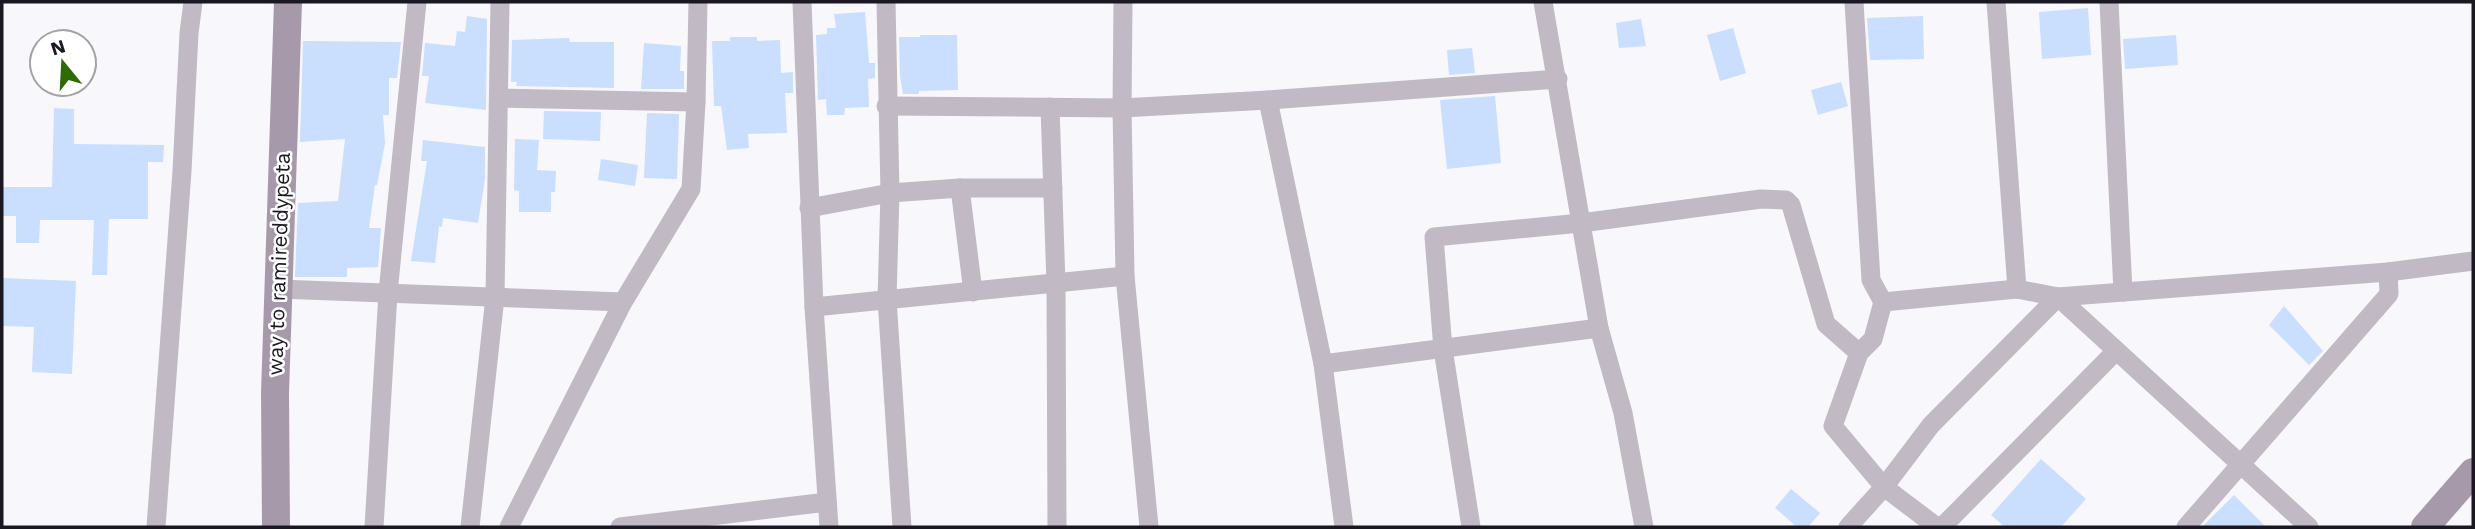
<svg xmlns="http://www.w3.org/2000/svg" width="2475" height="529" font-family="'Work Sans',sans-serif">
<style>
.building{fill:#cadefe}
.lines{fill:none;stroke-linecap:round;stroke-linejoin:round}
.street{stroke:#c1b9c3;stroke-width:19}
.secondary{stroke:#a69aaa;stroke-width:28}
.labels{text-anchor:middle;stroke-width:5;stroke-linejoin:round;paint-order:stroke}
.street-label{font-size:21px;fill:#1a1923;stroke:#fff}
</style>
<rect width="100%" height="100%" fill="#f7f7fc"/>
<!-- building -->
<g class="building">
<path d="M2088 8 2091 55 2042 59 2039 12Z"/>
<path d="M865 12 869 63H875V78L868 79 869 107 845 108 844 115H827L826 99 818 100 816 35 827 34V28H836L834 14Z"/>
<path d="M467 16 487 19 486 110 425 103 429 76H422L425 43 455 46 457 31 465 32Z"/>
<path d="M1923 16 1924 59 1870 60 1867 18Z"/>
<path d="M1641 19 1646 46 1619 48 1616 23Z"/>
<path d="M1733 28 1746 73 1720 81 1707 35Z"/>
<path d="M920 35H957L958 90 919 91V94H903L900 76 899 37H920Z"/>
<path d="M2176 35 2178 65 2125 69 2123 39Z"/>
<path d="M730 37H757V41L780 40 781 73 793 72V93H785L787 133 748 134 749 148 727 150 721 106H714L712 41H730Z"/>
<path d="M569 38 570 42H614V88L516 86 517 82H511L512 40Z"/>
<path d="M303 41 401 42 397 78H389V115H383L385 143 377 185H375L369 228H381L378 267 347 268V277H295L298 203 338 201 345 139 300 142Z"/>
<path d="M644 43 681 46 680 71H684V89H641Z"/>
<path d="M1472 48 1475 73 1449 75 1447 50Z"/>
<path d="M1841 82 1848 106 1818 115 1811 90Z"/>
<path d="M1495 96 1501 163 1447 169 1440 100Z"/>
<path d="M54 108 74 109V144L164 145 163 162H148V219H109L107 275H92L94 220H40L39 243H16V216H2V187H52Z"/>
<path d="M544 111 601 112 600 141 543 139Z"/>
<path d="M647 113 679 114 677 179 644 178Z"/>
<path d="M515 139 539 140 537 170 556 171 555 192H551V212H519V191L514 190Z"/>
<path d="M423 140 485 147V179L478 223 443 218 442 227 439 226 435 263 411 261 427 161H421Z"/>
<path d="M601 159 638 165 635 186 598 180Z"/>
<path d="M2 278 76 281 72 374 32 372 34 327 2 326Z"/>
<path d="M2284 306 2323 351 2309 365 2269 325Z"/>
<path d="M2041 459 2086 499 2061 527H2005L1991 515Z"/>
<path d="M1791 489 1820 513 1808 527H1797L1775 508Z"/>
<path d="M2234 495 2266 527H2202Z"/>
</g>
<g class="lines">
<!-- street -->
<g class="street">
<path d="M802 2 814 307 829 527"/>
<path d="M886 2 890 193 887 299 902 527"/>
<path d="M1123 2 1122 108 1125 276 1149 527"/>
<path d="M1543 2 1599 328 1623 413 1644 527"/>
<path d="M1996 2 2017 289"/>
<path d="M2109 2 2123 292"/>
<path d="M499 98 696 102"/>
<path d="M1268 100 1323 364 1344 527"/>
<path d="M886 106 1122 108 1268 100 1558 79"/>
<path d="M1050 107 1056 284 1057 527"/>
<path d="M960 188 973 292"/>
<path d="M809 208 890 193 960 188H1053"/>
<path d="M279 289 623 302"/>
<path d="M2058 297 2309 527"/>
<path d="M1883 302 2017 289 2058 297 2388 272 2473 261"/>
<path d="M814 307 1125 276"/>
<path d="M1323 364 1599 328"/>
<path d="M156 527 182 171 189 33 193 2"/>
<path d="M374 527 388 293 417 2"/>
<path d="M470 527 495 297 500 2"/>
<path d="M509 527 623 302 691 189 696 102 698 2"/>
<path d="M620 527 827 502"/>
<path d="M1471 527 1443 349 1434 237 1581 223 1761 199 1786 200 1791 205 1826 324 1859 353"/>
<path d="M1848 527 1884 487 1833 426 1859 353 1873 339 1883 302 1871 280 1854 2"/>
<path d="M1937 527 1884 487 1931 425 2058 297"/>
<path d="M1942 527 2116 351"/>
<path d="M2186 527 2389 294 2388 272"/>
</g>
<!-- secondary -->
<g class="secondary">
<path d="M276 527 275 393 288 2"/>
<path d="M2425 527 2473 472"/>
</g>
</g>
<g class="labels">
<!-- street labels -->
<g class="street-label">
<text transform="translate(279 264) rotate(-88)" y="7">way to ramireddypeta</text>
</g>
</g>
<!-- border -->
<rect width="2475" height="529" fill="none" stroke="#1a1923" stroke-width="7"/>
<!-- north arrow -->
<g transform="translate(63 63) rotate(342)"><circle r="33" fill="#ffffff" stroke="#a3a3a7" stroke-width="2"/>
<path d="M0-5L12 26L0 18L-12 26Z" fill="#2d6d00"/>
<text y="-10" font-size="19" font-weight="bold" text-anchor="middle" fill="#1a1923">N</text>
</g>
</svg>
